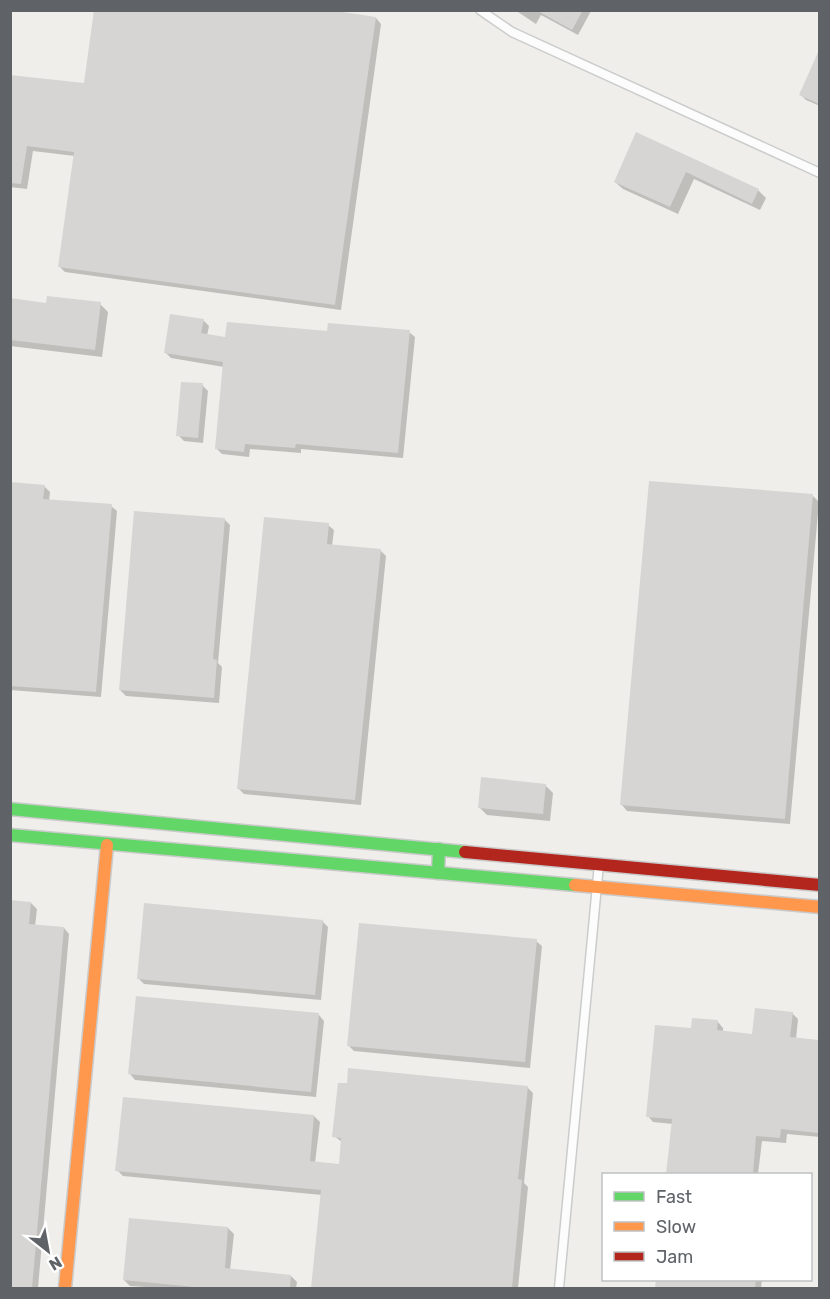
<svg xmlns="http://www.w3.org/2000/svg" width="830" height="1299" font-family="Rubik,sans-serif">
<style>
.shadow{fill:#0003}
.building{fill:#d6d5d3}
.lines{fill:none;stroke-linecap:round;stroke-linejoin:round}
.street-casing{stroke:#cbcccc;stroke-width:11}
.fast-casing{stroke:#cacacb;stroke-width:15}
.slow-casing{stroke:#cacacb;stroke-width:15}
.jam-casing{stroke:#cacacb;stroke-width:15}
.street{stroke:#fdfcfc;stroke-width:8}
.fast{stroke:#63d668;stroke-width:12}
.slow{stroke:#ff974d;stroke-width:12}
.jam{stroke:#b3261e;stroke-width:12}
</style>
<rect width="100%" height="100%" fill="#efeeea"/>
<!-- shadow -->
<g class="shadow">
<path d="M515 10 591 11 578 35 541 15 536 24Z"/>
<path d="M376 18 381 24 341 310 65 272 59 266 75 156 33 151 27 189 10 187V76L85 85Z"/>
<path d="M820 53V106L806 100 800 94Z"/>
<path d="M637 134 758 190 766 198 760 210 694 179 678 214 623 189 615 182Z"/>
<path d="M10 300 47 304H100L108 312 102 357 10 346Z"/>
<path d="M203 320 209 326 207 336 227 339 328 333 409 332 415 337 403 458 301 449V453L250 449 249 457 222 454 216 448 224 367 171 358 165 352Z"/>
<path d="M202 385 208 391 203 443 184 441 178 435Z"/>
<path d="M10 484 44 486 50 492 49 501 111 506 117 511 101 697 10 690Z"/>
<path d="M813 496 819 502 790 824 627 811 622 805Z"/>
<path d="M224 519 230 525 218 663 222 667 219 703 126 696 120 690Z"/>
<path d="M328 525 334 530 332 546 380 550 386 556 361 805 244 794 238 788Z"/>
<path d="M545 785 553 793 550 821 487 815 479 807Z"/>
<path d="M10 902 31 903 37 909 35 926 64 928 69 934 38 1288H10Z"/>
<path d="M322 921 328 927 321 1000 144 984 138 978Z"/>
<path d="M536 941 542 946 530 1068 354 1051 349 1046Z"/>
<path d="M792 1013 798 1019 796 1039 820 1042V1137L787 1134 786 1143 762 1141 758 1174H668L673 1124 653 1122 648 1116 692 1030 718 1022 723 1028V1033L754 1035Z"/>
<path d="M319 1015 324 1021 316 1097 135 1080 130 1074Z"/>
<path d="M527 1087 533 1093 524 1183 528 1187 518 1288H313L322 1195 123 1176 117 1170 314 1116 320 1122 315 1163 340 1165 342 1142 334 1136Z"/>
<path d="M228 1228 234 1234 230 1270 291 1276 297 1282 296 1288H161L130 1286 124 1280Z"/>
<path d="M657 1280H762L761 1288H656Z"/>
</g>
<!-- building -->
<g class="building">
<path d="M94 10H329L376 17 335 305 58 267 74 152 27 146 21 184 10 183V75L84 83Z"/>
<path d="M536 10H583L572 30Z"/>
<path d="M819 50V104L799 95Z"/>
<path d="M636 132 759 189 752 204 686 172 670 207 614 182Z"/>
<path d="M47 296 101 302 95 350 10 340V298L46 303Z"/>
<path d="M170 314 204 319 201 333 225 337 227 322 327 331 328 323 410 330 398 453 296 444 295 448 245 444 244 452 215 449 223 362 164 353Z"/>
<path d="M181 382 203 383 198 438 176 436Z"/>
<path d="M649 481 813 494 785 819 620 805Z"/>
<path d="M10 482 45 485 43 499 112 504 96 692 10 686Z"/>
<path d="M134 511 225 518 213 659 217 660 214 698 119 690Z"/>
<path d="M264 517 329 523 327 544 381 549 355 800 237 789Z"/>
<path d="M481 777 546 784 543 814 478 808Z"/>
<path d="M10 900 31 902 29 924 64 927 32 1288H10Z"/>
<path d="M144 903 323 920 315 995 137 979Z"/>
<path d="M359 923 537 939 525 1062 347 1046Z"/>
<path d="M136 996 319 1013 311 1092 128 1074Z"/>
<path d="M755 1008 793 1012 790 1037 819 1040 818 1133 781 1129 780 1138 756 1136 753 1174H666L672 1119 646 1117 655 1025 691 1028 692 1018 718 1020 717 1030 752 1034Z"/>
<path d="M348 1068 528 1086 518 1179 522 1180 512 1288H311L321 1190 115 1171 123 1097 314 1115 310 1161 339 1164 341 1138 332 1137 338 1083H347Z"/>
<path d="M129 1218 228 1227 225 1268 291 1275 290 1288H205L123 1280Z"/>
<path d="M656 1280H756L755 1288H655Z"/>
</g>
<g class="lines">
<defs>
<g id="street">
<path d="M480 10 512 32 820 173"/>
<path d="M559 1288 599 864"/>
</g>
<g id="fast">
<path d="M10 809 465 852"/>
<path d="M10 835 575 885"/>
<path d="M438 873 439 849"/>
</g>
<g id="slow">
<path d="M575 885 820 907"/>
<path d="M65 1288 107 845"/>
</g>
<path id="jam" d="M465 852 820 885"/>
</defs>
<!-- street casing -->
<use href="#street" class="street-casing"/>
<!-- fast casing -->
<use href="#fast" class="fast-casing"/>
<!-- slow casing -->
<use href="#slow" class="slow-casing"/>
<!-- jam casing -->
<use href="#jam" class="jam-casing"/>
<!-- street -->
<use href="#street" class="street"/>
<!-- fast -->
<use href="#fast" class="fast"/>
<!-- slow -->
<use href="#slow" class="slow"/>
<!-- jam -->
<use href="#jam" class="jam"/>
</g>
<!-- border -->
<rect width="830" height="1299" fill="none" stroke="#5f6368" stroke-width="24"/>
<!-- legend -->
<rect x="602" y="1173" width="210" height="108" fill="#ffffff" stroke="#bfc1c3" stroke-width="1.5"/>
<rect x="614" y="1192" width="30" height="9" fill="#63d668" stroke="#bfc1c3" stroke-width="1.5"/>
<text x="656" y="1203" font-size="18" fill="#5f6368">Fast</text>
<rect x="614" y="1222" width="30" height="9" fill="#ff974d" stroke="#bfc1c3" stroke-width="1.5"/>
<text x="656" y="1233" font-size="18" fill="#5f6368">Slow</text>
<rect x="614" y="1252" width="30" height="9" fill="#b3261e" stroke="#bfc1c3" stroke-width="1.5"/>
<text x="656" y="1263" font-size="18" fill="#5f6368">Jam</text>
<!-- north arrow -->
<g transform="translate(48 1251) rotate(149)" stroke="#ffffff" stroke-width="4.5" paint-order="stroke">
<path d="M0-4.5L10 22L0 15L-10 22Z" fill="#5f6368"/>
<text y="-9" font-size="16" font-weight="bold" text-anchor="middle" fill="#5f6368">N</text>
</g>
</svg>
